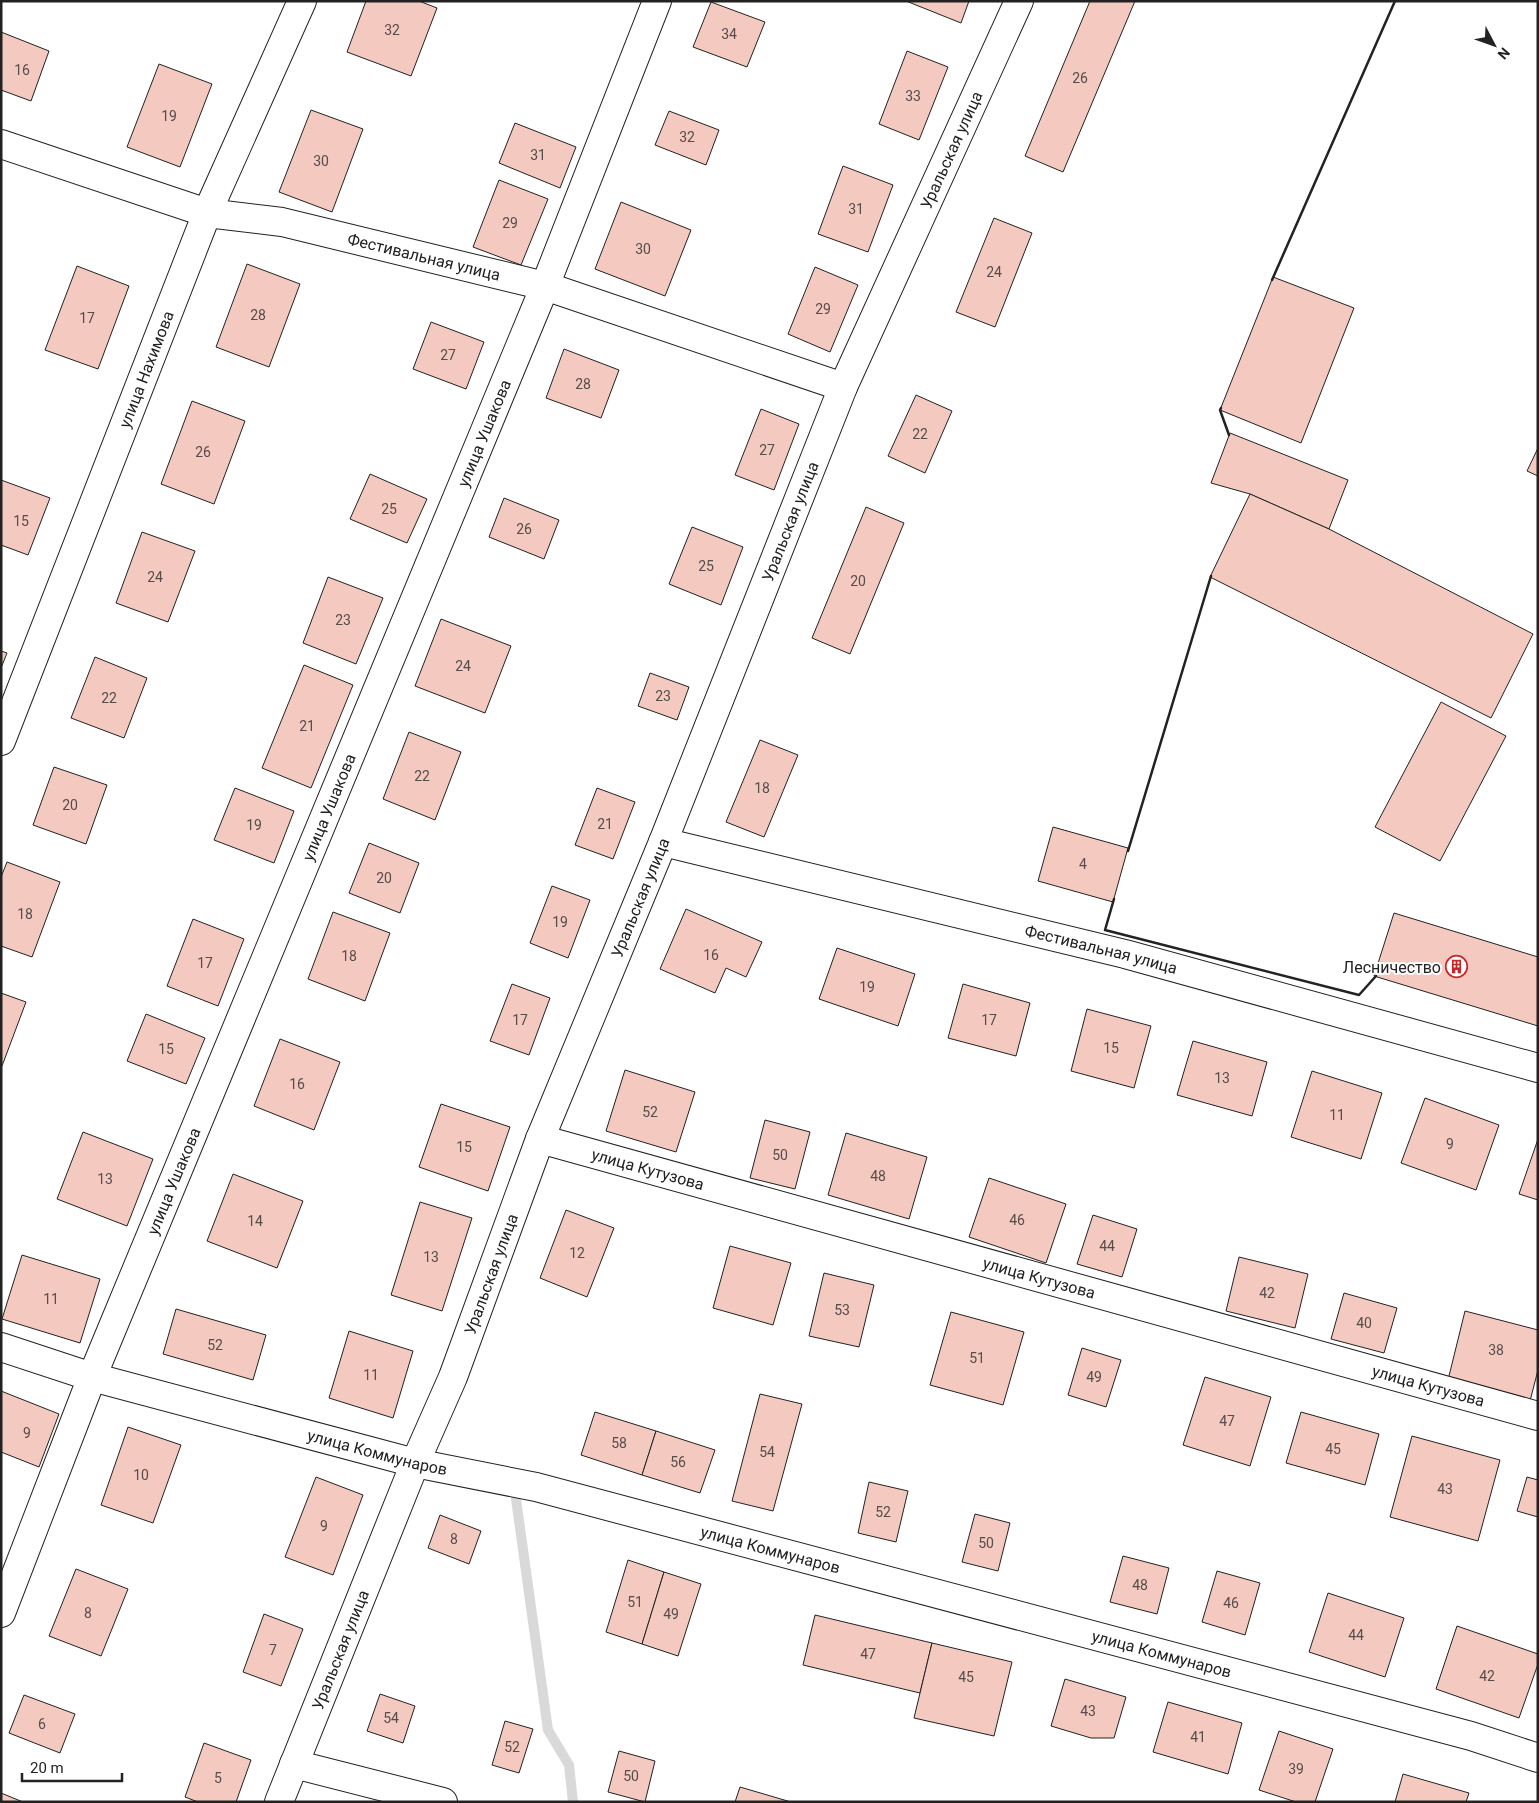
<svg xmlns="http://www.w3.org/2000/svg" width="1539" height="1803" font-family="Roboto,sans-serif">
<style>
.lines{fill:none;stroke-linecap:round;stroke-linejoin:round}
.stream{stroke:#d9d9d9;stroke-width:10}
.building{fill:#f3c9c0;stroke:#222}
.street-casing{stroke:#222;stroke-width:30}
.secondary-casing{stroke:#222;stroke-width:30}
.street{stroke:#fff;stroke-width:28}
.secondary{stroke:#fff;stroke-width:28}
.wall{stroke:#222;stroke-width:2.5}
.labels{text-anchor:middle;stroke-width:4;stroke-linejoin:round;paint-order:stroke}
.number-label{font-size:14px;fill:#564c4a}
.street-label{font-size:16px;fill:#222;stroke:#fff}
.poi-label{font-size:16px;fill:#222;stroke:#fff;text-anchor:end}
</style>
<rect width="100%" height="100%" fill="#fff"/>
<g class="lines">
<!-- stream -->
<path class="stream" d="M516 1499 548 1730 569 1765 573 1802"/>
</g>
<!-- building -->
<g class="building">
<path d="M366 1H419L437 8 411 76 347 52Z"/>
<path d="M906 1H969L961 23Z"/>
<path d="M1090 1H1135L1063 172 1025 156Z"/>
<path d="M711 2 765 22 747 67 693 47Z"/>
<path d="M1 32 49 51 31 101 1 90Z"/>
<path d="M907 51 948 67 919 140 879 124Z"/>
<path d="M159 64 212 84 180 167 127 147Z"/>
<path d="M311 110 363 129 332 212 279 192Z"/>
<path d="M669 111 719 130 706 165 655 145Z"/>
<path d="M515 123 576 147 560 188 499 163Z"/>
<path d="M843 166 893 185 868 252 818 234Z"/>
<path d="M499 180 548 199 521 265 473 247Z"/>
<path d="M621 202 691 230 665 296 595 269Z"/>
<path d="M994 218 1032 233 995 327 956 312Z"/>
<path d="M247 264 300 284 269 367 216 347Z"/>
<path d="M77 266 129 286 98 369 45 350Z"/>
<path d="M815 267 858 285 830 352 788 334Z"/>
<path d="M1273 277 1354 308 1301 443 1220 410Z"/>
<path d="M431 322 484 342 466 389 413 369Z"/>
<path d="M564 349 619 370 601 418 546 398Z"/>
<path d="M916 395 952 411 925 473 888 456Z"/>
<path d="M192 401 245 421 214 504 161 484Z"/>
<path d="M761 409 799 424 774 490 735 475Z"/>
<path d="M1230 433 1348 480 1329 529 1250 494 1211 483Z"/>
<path d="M1538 448V476L1527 471Z"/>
<path d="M370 474 427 499 407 543 350 519Z"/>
<path d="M1 480 50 498 28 555 1 545Z"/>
<path d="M1250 494 1329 529 1533 634 1491 718 1210 577Z"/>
<path d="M504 498 559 520 544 559 489 537Z"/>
<path d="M866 507 904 523 850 654 812 638Z"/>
<path d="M692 527 743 547 721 605 669 584Z"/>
<path d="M142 532 195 551 168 622 116 603Z"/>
<path d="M328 577 383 598 356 664 303 643Z"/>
<path d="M441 619 511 646 485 713 415 686Z"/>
<path d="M1 651 7 653 1 668Z"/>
<path d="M95 657 147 678 124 738 71 718Z"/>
<path d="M304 665 353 685 311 788 262 768Z"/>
<path d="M650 673 689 687 677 720 638 706Z"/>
<path d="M1441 702 1506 736 1440 861 1375 827Z"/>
<path d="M409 732 461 752 435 820 383 799Z"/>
<path d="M760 740 798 755 764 837 726 822Z"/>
<path d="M54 767 107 785 86 844 33 825Z"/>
<path d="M235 788 294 811 274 863 214 840Z"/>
<path d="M597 788 635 802 613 859 575 845Z"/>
<path d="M1053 827 1128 848 1113 902 1038 881Z"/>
<path d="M369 843 419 863 400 913 349 893Z"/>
<path d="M7 862 60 882 32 957 1 946V877Z"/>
<path d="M552 886 590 900 568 958 530 943Z"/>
<path d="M686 909 762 942 746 977 726 968 715 993 660 969Z"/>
<path d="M333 912 390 933 365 1001 308 979Z"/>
<path d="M1394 913 1538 957V1026L1374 976Z"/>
<path d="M193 919 244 939 218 1006 167 986Z"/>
<path d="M837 948 915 974 898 1026 819 999Z"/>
<path d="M512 984 550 998 529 1055 490 1041Z"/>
<path d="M963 984 1030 1003 1016 1056 948 1038Z"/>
<path d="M1 993 26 1002 2 1066H1Z"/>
<path d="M1087 1009 1151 1026 1134 1088 1071 1071Z"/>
<path d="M146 1014 205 1038 186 1084 127 1061Z"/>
<path d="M280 1039 340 1062 314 1130 254 1106Z"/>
<path d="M1193 1041 1267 1062 1252 1116 1177 1095Z"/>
<path d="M625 1070 695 1092 676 1152 606 1131Z"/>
<path d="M1312 1071 1382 1093 1361 1159 1291 1137Z"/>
<path d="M1425 1098 1499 1125 1476 1190 1401 1163Z"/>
<path d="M441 1104 510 1127 488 1191 419 1167Z"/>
<path d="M765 1120 810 1132 795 1189 750 1178Z"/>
<path d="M83 1132 153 1159 127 1226 57 1199Z"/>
<path d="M846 1133 927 1157 909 1219 828 1195Z"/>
<path d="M1538 1139V1200L1519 1194Z"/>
<path d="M233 1174 303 1201 277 1268 207 1241Z"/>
<path d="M989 1178 1066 1204 1046 1263 969 1237Z"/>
<path d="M420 1202 472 1218 442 1311 391 1295Z"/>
<path d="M566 1210 614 1228 587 1297 540 1278Z"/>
<path d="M1093 1215 1137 1229 1122 1277 1077 1264Z"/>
<path d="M730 1246 791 1263 773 1325 713 1308Z"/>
<path d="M22 1255 100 1279 80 1343 2 1319Z"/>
<path d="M1239 1257 1308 1274 1295 1328 1226 1311Z"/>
<path d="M824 1273 874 1285 859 1347 809 1336Z"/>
<path d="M1344 1293 1397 1308 1384 1353 1331 1339Z"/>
<path d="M176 1309 266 1335 253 1380 163 1354Z"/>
<path d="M1465 1311 1538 1330V1370L1530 1401 1448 1380Z"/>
<path d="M951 1312 1024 1332 1003 1405 930 1385Z"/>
<path d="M349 1331 413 1351 393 1418 329 1398Z"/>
<path d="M1082 1348 1121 1360 1106 1407 1068 1395Z"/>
<path d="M1205 1377 1271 1397 1250 1466 1183 1445Z"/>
<path d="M1 1391 59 1414 39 1467 1 1452Z"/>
<path d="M760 1394 802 1404 773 1511 732 1501Z"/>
<path d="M595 1412 656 1431 642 1475 581 1455Z"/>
<path d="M1301 1412 1379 1434 1365 1485 1286 1463Z"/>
<path d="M128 1427 181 1445 153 1523 101 1505Z"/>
<path d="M656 1431 715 1450 700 1493 642 1475Z"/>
<path d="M1412 1436 1500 1460 1478 1541 1390 1517Z"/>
<path d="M316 1477 363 1495 333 1575 285 1557Z"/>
<path d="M1527 1477 1538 1480V1517L1517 1511Z"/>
<path d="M869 1482 908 1491 896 1542 858 1533Z"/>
<path d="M975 1514 1010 1523 998 1571 962 1562Z"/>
<path d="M440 1515 481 1531 469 1564 428 1548Z"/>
<path d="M1123 1556 1169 1568 1157 1614 1110 1602Z"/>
<path d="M628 1560 664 1572 642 1644 606 1632Z"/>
<path d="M76 1569 128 1589 101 1656 49 1636Z"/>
<path d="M1217 1571 1260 1583 1245 1635 1202 1622Z"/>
<path d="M664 1572 701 1584 678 1656 642 1644Z"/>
<path d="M1328 1593 1404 1618 1385 1677 1309 1652Z"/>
<path d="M264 1614 303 1629 281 1686 243 1672Z"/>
<path d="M815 1615 932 1643 920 1693 803 1665Z"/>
<path d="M1457 1626 1538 1654V1664L1519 1718 1436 1689Z"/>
<path d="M932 1643 1012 1662 994 1736 914 1718Z"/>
<path d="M1065 1679 1126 1697 1114 1738H1091L1051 1726Z"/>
<path d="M380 1694 415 1706 403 1743 367 1731Z"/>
<path d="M24 1695 75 1714 60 1753 9 1733Z"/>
<path d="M1168 1702 1242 1723 1228 1774 1153 1752Z"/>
<path d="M505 1721 533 1729 519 1773 492 1765Z"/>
<path d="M1279 1731 1333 1749 1315 1802H1296L1259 1790Z"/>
<path d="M204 1743 251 1760 236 1802H198L185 1797Z"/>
<path d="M619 1751 655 1761 645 1802 608 1792Z"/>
<path d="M1403 1774 1469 1793 1466 1802H1395Z"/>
<path d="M740 1787 791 1802H735Z"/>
<path d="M1 1793 23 1802H1Z"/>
</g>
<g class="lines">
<defs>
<g id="street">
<path id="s1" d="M1 144 207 213 282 222 545 286 843 387"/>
<path id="s2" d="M1 741 207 213 302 1"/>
<path id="s3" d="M663 842 1125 954 1538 1068"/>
<path id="s4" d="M540 1139 1538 1416"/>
<path id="s5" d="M1 1347 92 1377 415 1463 536 1487 1471 1736 1538 1758"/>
<path id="s6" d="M1 1613 92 1377 545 286 657 1"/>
<path d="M294 1764 443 1802"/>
</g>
<g id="secondary">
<path id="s7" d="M279 1802 415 1463 453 1377 540 1139 663 842 843 387 1019 1"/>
</g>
</defs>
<!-- street casing -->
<use href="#street" class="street-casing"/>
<!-- secondary casing -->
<use href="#secondary" class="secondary-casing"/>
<!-- street -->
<use href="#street" class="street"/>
<!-- secondary -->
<use href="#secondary" class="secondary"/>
<!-- wall -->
<g class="wall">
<path d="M1272 280 1395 1"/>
<path d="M1221 408 1220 410 1229 435"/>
<path d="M1128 851 1211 576"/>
<path d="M1114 899 1105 930 1359 995 1376 976"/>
</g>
</g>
<!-- icons -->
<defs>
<symbol id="building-ring" viewBox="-11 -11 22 22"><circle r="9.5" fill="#fff" stroke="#c62828" stroke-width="1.5"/><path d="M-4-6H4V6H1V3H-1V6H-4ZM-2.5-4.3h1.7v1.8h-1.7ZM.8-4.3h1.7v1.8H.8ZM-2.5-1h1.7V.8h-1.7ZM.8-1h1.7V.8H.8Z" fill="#c62828"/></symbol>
</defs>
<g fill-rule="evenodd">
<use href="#building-ring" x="1444" y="954" width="25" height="25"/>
</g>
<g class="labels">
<!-- number labels -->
<g class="number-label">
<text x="392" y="35">32</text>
<text x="729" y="39">34</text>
<text x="22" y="75">16</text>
<text x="1080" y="83">26</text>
<text x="913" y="101">33</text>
<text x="169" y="121">19</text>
<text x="687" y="142">32</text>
<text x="538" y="160">31</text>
<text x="321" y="166">30</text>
<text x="856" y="214">31</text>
<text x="510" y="228">29</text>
<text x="643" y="254">30</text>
<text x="994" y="277">24</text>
<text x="823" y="314">29</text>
<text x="258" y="320">28</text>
<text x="87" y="323">17</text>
<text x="448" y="360">27</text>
<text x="583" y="389">28</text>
<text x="920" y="439">22</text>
<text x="767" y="455">27</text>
<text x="203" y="457">26</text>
<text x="389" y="514">25</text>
<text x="21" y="526">15</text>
<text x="524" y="534">26</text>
<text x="706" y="571">25</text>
<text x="155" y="582">24</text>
<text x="858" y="586">20</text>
<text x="343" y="625">23</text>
<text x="463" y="671">24</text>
<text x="663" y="701">23</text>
<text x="109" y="703">22</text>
<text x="307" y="731">21</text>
<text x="422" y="781">22</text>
<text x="762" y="793">18</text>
<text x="70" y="810">20</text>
<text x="605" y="829">21</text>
<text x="254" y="830">19</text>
<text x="1083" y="869">4</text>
<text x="384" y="883">20</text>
<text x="25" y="919">18</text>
<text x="560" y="927">19</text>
<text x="711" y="960">16</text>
<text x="349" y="961">18</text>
<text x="205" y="968">17</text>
<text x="867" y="992">19</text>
<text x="520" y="1025">17</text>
<text x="989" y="1025">17</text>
<text x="1111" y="1053">15</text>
<text x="166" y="1054">15</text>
<text x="1222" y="1083">13</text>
<text x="297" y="1089">16</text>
<text x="650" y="1117">52</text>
<text x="1337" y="1120">11</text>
<text x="1450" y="1149">9</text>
<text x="464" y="1152">15</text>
<text x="780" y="1160">50</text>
<text x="878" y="1181">48</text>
<text x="105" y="1184">13</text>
<text x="1017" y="1225">46</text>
<text x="255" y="1226">14</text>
<text x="1107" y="1251">44</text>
<text x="577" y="1258">12</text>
<text x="431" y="1262">13</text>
<text x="1267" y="1298">42</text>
<text x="51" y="1304">11</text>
<text x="842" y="1315">53</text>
<text x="1364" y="1328">40</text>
<text x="215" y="1350">52</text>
<text x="1496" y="1355">38</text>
<text x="977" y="1363">51</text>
<text x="371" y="1380">11</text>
<text x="1094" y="1382">49</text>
<text x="1227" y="1426">47</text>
<text x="27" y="1438">9</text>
<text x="619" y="1448">58</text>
<text x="1333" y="1454">45</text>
<text x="767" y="1457">54</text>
<text x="678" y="1467">56</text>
<text x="141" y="1480">10</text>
<text x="1445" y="1494">43</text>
<text x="883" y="1517">52</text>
<text x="324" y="1531">9</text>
<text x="454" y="1544">8</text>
<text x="986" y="1548">50</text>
<text x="1140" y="1590">48</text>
<text x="635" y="1607">51</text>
<text x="1231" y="1608">46</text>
<text x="88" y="1618">8</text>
<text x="671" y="1619">49</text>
<text x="1356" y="1640">44</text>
<text x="273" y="1655">7</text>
<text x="868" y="1659">47</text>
<text x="1487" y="1681">42</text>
<text x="966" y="1682">45</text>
<text x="1088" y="1716">43</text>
<text x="391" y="1723">54</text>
<text x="42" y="1729">6</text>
<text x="1198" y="1742">41</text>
<text x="512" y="1752">52</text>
<text x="1296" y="1774">39</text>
<text x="631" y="1781">50</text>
<text x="218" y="1783">5</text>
</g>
<!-- street labels -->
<g class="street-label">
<text dy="6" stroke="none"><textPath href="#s7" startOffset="1784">Уральская улица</textPath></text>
<text dy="6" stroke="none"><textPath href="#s1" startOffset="439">Фестивальная улица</textPath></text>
<text dy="6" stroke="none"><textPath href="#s2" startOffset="399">улица Нахимова</textPath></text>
<text dy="6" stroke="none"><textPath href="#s6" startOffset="1275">улица Ушакова</textPath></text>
<text dy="6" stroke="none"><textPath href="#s7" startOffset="1379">Уральская улица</textPath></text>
<text dy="6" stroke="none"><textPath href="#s6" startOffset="870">улица Ушакова</textPath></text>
<text dy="6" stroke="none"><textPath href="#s7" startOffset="974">Уральская улица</textPath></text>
<text dy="6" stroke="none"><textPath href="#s3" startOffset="451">Фестивальная улица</textPath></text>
<text dy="6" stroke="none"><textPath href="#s4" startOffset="112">улица Кутузова</textPath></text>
<text dy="6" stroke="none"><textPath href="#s6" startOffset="465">улица Ушакова</textPath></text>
<text dy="6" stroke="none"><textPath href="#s7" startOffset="569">Уральская улица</textPath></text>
<text dy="6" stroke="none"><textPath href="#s4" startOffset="518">улица Кутузова</textPath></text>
<text dy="6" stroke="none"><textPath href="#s4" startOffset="922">улица Кутузова</textPath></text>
<text dy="6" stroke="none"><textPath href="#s5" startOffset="391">улица Коммунаров</textPath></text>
<text dy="6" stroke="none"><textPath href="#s5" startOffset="796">улица Коммунаров</textPath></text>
<text dy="6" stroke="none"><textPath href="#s7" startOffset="164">Уральская улица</textPath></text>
<text dy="6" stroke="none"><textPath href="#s5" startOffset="1201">улица Коммунаров</textPath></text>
</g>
<!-- poi labels -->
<g class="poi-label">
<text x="1441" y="973">Лесничество</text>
</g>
</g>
<!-- border -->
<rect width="1539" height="1803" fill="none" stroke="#222222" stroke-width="5"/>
<!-- north arrow -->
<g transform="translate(1494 45) rotate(131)" stroke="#ffffff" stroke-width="4" paint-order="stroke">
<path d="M0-4L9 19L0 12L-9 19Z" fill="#222222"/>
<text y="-8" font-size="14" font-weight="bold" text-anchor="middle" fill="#222222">N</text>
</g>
<!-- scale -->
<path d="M22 1773v8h100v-8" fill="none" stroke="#222222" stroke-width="2.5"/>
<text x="30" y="1773" font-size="15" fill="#222222" stroke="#ffffff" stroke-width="4" paint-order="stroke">20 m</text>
</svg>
